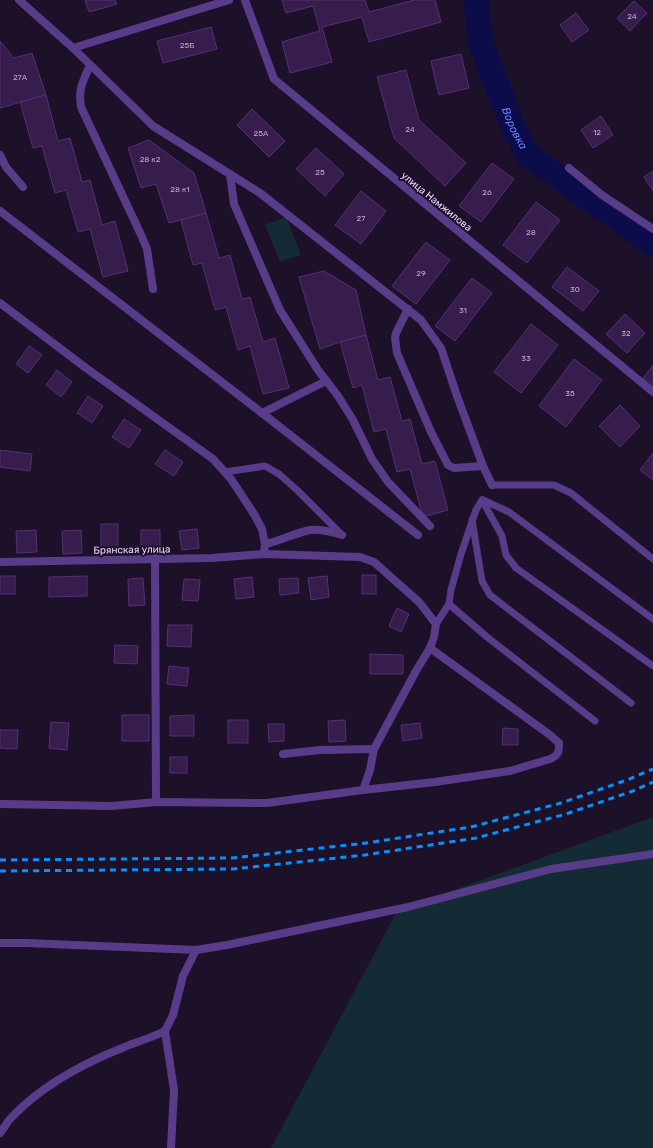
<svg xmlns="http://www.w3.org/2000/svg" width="653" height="1148" font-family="Rubik,sans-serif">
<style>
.green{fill:#142a34}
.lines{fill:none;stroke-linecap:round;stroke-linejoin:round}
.river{stroke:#0b0c49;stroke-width:25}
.building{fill:#361d4b;stroke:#552f77}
.lane{stroke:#593c89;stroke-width:7}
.street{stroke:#593c89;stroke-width:8}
.rail{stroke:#0691fe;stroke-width:3;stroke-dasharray:6 5;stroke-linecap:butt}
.labels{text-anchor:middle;stroke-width:4;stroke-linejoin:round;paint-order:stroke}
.number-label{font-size:8px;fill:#bdaad2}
.street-label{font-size:10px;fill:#ead9ff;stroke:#1d112a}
.water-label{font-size:11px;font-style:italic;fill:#6886ff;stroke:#1d112a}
</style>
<rect width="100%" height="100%" fill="#1d112a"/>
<!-- green -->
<g class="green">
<path d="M286 217 301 255 280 262 265 225Z"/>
<path d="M653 817V1148H271L397 911Z"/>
</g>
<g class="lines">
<!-- river -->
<path class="river" id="s1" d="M476 0 481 44 513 127 528 155 653 244"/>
</g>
<!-- building -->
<g class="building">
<path d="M85 0H115L117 4 89 12Z"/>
<path d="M282 0H365L369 12 414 0H435L441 22 369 42 362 17 322 27 332 62 290 73 282 42 320 31 313 6 286 13Z"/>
<path d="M634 1 647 13 630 31 617 18Z"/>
<path d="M576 13 589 30 572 42 560 25Z"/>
<path d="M211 27 217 49 163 63 157 41Z"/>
<path d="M0 41 14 58 32 53 46 95 0 108Z"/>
<path d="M461 54 469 88 439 95 431 61Z"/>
<path d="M406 70 419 120 466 163 445 186 394 138 377 77Z"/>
<path d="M46 95 58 141 70 138 82 182 90 180 102 225 115 221 128 271 103 277 90 229 78 232 66 190 55 193 42 146 33 148 20 102Z"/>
<path d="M252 109 285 141 269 157 237 125Z"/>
<path d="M601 116 613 135 593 148 581 130Z"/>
<path d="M149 140 194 173 206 213 169 223 156 184 141 188 128 148Z"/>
<path d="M316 148 344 174 325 196 296 169Z"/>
<path d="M492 163 514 179 481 222 459 206Z"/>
<path d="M653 171V191L644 177Z"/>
<path d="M361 191 386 211 361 244 335 225Z"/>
<path d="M536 202 560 220 527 263 503 245Z"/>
<path d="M206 213 219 258 230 255 242 299 250 297 263 342 275 338 289 388 263 394 250 346 238 350 226 307 215 310 202 263 193 265 181 220Z"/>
<path d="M426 242 450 260 416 304 392 286Z"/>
<path d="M567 267 599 291 583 311 552 287Z"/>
<path d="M324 271 356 290 366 335 340 342 320 349 299 277Z"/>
<path d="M472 278 492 293 455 341 435 326Z"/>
<path d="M625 314 645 333 627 353 606 334Z"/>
<path d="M531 324 558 345 521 393 494 372Z"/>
<path d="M366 335 378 380 390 377 402 421 410 419 422 464 435 461 448 510 423 517 410 469 397 472 386 429 374 432 362 385 353 388 340 342Z"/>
<path d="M29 346 42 355 28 373 16 364Z"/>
<path d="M574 359 602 380 566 427 539 406Z"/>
<path d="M653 365V391L641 381Z"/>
<path d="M57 370 72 382 61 397 46 385Z"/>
<path d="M88 396 103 406 92 423 77 413Z"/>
<path d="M620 405 640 426 620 447 599 426Z"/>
<path d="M124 419 141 430 129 448 112 437Z"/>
<path d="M0 450 32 454 30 471 0 467Z"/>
<path d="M165 450 183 462 174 476 155 464Z"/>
<path d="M653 453V480L640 470Z"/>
<rect x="101" y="524" width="17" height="25"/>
<path d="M197 529 199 548 182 550 179 531Z"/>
<path d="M36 530 37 552 17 553 16 531Z"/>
<path d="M81 530 82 553 63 554 62 531Z"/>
<rect x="141" y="530" width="19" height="19"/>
<rect x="362" y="575" width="14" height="19"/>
<rect x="0" y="576" width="15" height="18"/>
<path d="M87 576V596L49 597V577Z"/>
<path d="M327 576 329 597 311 600 308 578Z"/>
<path d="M252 577 254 597 236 599 234 579Z"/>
<path d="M143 578 145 605 129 606 128 579Z"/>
<path d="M298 578 299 593 280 595 279 579Z"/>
<path d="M184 579 200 580 198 601 182 600Z"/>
<path d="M397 608 409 614 401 632 389 626Z"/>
<path d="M168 625H192L191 647 167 646Z"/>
<path d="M115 645 138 646 137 664 114 663Z"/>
<path d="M370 654 403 655V674H370Z"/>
<path d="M169 666 189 668 187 686 167 684Z"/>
<rect x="122" y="715" width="27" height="26"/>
<path d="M194 715V736H170V716Z"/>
<rect x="228" y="720" width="20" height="23"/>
<path d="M345 720 346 741 329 742 328 721Z"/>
<path d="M51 722 69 723 67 750 49 748Z"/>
<path d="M420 723 422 738 403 741 401 725Z"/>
<path d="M268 724H284V741L269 742Z"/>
<path d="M503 728 518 729V745H502Z"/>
<path d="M0 730H18L17 749 0 748Z"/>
<rect x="170" y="757" width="17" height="16"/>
</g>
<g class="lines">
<!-- lane -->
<g class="lane">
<path d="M225 472 265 466 279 474 297 490 342 535"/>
<path d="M492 485H554L571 493 653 559"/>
<path d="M482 500 502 536 506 555 516 568 653 666"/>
<path d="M483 500 509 512 653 619"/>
<path d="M472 520 482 581 490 595 631 703"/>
<path d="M449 604 487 637 595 721"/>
<path d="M436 624 449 604 451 590 461 554 476 510 482 500"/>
</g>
<!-- street -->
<g class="street">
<path d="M19 0 73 48 153 126 260 193 421 320 441 348 457 396 483 466 492 485"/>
<path d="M245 0 274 79 653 392"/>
<path d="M73 48 229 0"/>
<path d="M90 65C83 82 78 88 81 107L142 237 147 249 153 289"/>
<path d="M0 155 6 167 23 187"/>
<path d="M569 168 602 195 653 229"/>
<path d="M230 174 234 204 280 310 318 370 338 396 353 420 372 459 388 482 430 526"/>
<path d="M0 211 262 413 418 535"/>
<path d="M0 303 86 368 213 459 231 479 254 514 262 529 265 544 264 554"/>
<path d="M408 309 396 333 395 338 397 353 431 432 448 465 454 468 483 466"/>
<path d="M262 413 326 381"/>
<path d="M265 544C280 541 295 533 310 530 321 529 332 532 342 535"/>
<path d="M155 558 156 802"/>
<path d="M0 562 212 558 264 554 360 557 374 562 419 602 436 624 434 637 430 648 416 671 374 749 370 770 363 790 267 803 156 802 112 806 0 804"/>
<path d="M283 754 320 750 374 749"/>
<path d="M363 790 435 782 510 771 550 759C559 755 559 752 559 743L550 735 430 648"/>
<path d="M0 943H26L196 950 227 945 408 907 551 869 653 854"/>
<path d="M0 1133C4 1128 7 1122 11 1118 41 1086 82 1064 122 1048 136 1042 151 1038 165 1031"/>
<path d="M171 1148 174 1090 165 1031 173 1015 183 976 196 950"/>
</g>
<!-- rail -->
<g class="rail">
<path d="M0 860 232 858 366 843 471 827 561 803 627 780 653 769"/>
<path d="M0 871 233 869 365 855 476 838 566 814 633 791 653 782"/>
</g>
</g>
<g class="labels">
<!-- number labels -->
<g class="number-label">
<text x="632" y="19">24</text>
<text x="187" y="48">25Б</text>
<text x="20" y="80">27А</text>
<text x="410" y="132">24</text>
<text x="597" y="135">12</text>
<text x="261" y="136">25А</text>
<text x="150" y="162">28 к2</text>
<text x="320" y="175">25</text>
<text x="180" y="192">28 к1</text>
<text x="487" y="195">26</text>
<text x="361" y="221">27</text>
<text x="531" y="235">28</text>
<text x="421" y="276">29</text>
<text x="575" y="292">30</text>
<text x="463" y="313">31</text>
<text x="626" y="336">32</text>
<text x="526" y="361">33</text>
<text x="570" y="396">35</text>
</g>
<!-- street labels -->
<g class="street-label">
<text transform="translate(437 201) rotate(39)" y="4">улица Намжилова</text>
<text transform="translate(132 549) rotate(-1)" y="4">Брянская улица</text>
</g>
<!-- water labels -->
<g class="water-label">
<text dy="4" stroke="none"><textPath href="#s1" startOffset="135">Воровка</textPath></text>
</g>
</g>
</svg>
